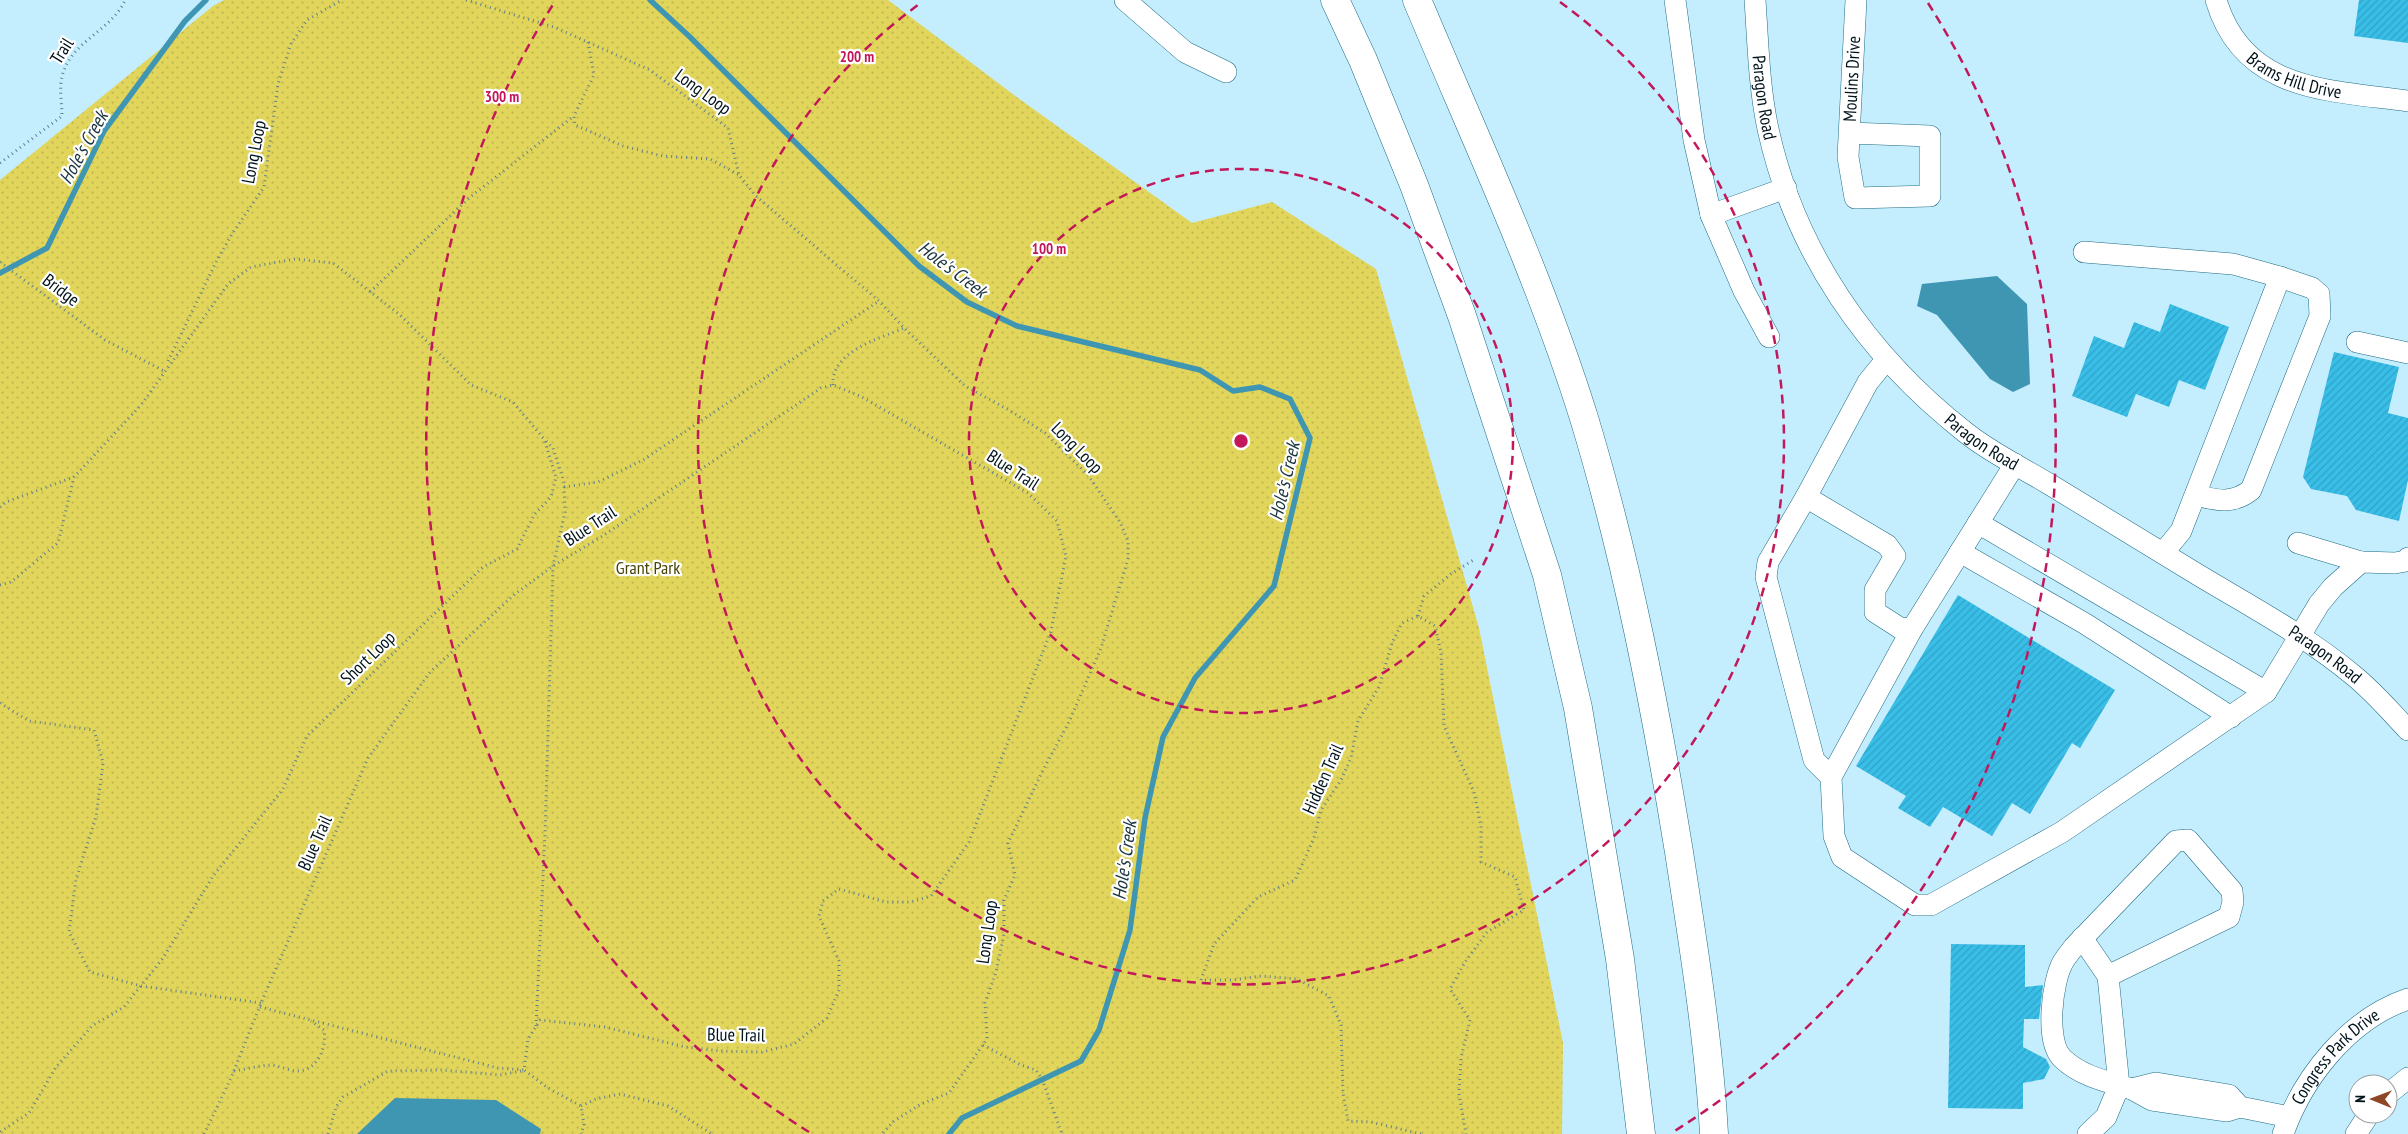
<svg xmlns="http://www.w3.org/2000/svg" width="2408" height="1134" font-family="'PT Sans Narrow',sans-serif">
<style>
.grass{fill:url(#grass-dots)}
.water{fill:#3e96b3}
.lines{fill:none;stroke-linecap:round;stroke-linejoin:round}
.stream{stroke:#3e96b3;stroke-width:5.5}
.building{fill:url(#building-hatch)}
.minor-casing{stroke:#1f6b83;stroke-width:22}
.highway-casing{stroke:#1f6b83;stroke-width:29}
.path{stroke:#62818c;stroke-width:3;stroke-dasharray:1 4;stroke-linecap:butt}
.minor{stroke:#fff;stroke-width:21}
.highway{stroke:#fff;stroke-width:28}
.ring{fill:none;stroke:#c2185b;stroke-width:2.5;stroke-dasharray:9 6}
.labels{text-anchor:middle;stroke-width:4.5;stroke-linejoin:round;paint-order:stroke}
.street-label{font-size:18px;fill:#00131a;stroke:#fff}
.park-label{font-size:18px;fill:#484307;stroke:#fff}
.water-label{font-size:19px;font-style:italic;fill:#1a353e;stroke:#fff}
.centre{fill:#c2185b;stroke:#fff;stroke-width:2.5}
.ring-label{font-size:15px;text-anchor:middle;font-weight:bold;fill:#c2185b;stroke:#fff;stroke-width:4.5;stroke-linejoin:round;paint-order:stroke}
</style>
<defs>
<pattern id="grass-dots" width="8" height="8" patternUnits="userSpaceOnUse" patternTransform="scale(1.25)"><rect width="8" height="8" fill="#e1d55b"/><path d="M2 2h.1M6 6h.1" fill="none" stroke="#bfb64f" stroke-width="1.8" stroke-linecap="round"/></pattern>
<pattern id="building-hatch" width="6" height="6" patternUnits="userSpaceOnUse" patternTransform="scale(1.25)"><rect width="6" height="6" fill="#38bee7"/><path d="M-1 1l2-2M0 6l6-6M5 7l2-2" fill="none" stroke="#30a2c6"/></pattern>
</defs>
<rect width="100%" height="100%" fill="#c4eefe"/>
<!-- grass -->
<path class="grass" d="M224 0H888L1014 95 1192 223 1272 202 1376 269 1479 628 1563 1043 1562 1134H0V180L213 6Z"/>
<!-- water -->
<g class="water">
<path d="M1997 276 2027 304 2030 384 2013 392 1990 379 1937 315 1917 306 1922 284Z"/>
<path d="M395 1098 496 1100 541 1129 540 1134H357Z"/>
</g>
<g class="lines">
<!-- stream -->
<g class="stream">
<path d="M650 0 690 37 919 266 967 302 1017 326 1200 370 1233 391 1260 387 1290 399 1310 438 1274 586 1195 678 1163 737 1145 818 1130 930 1099 1030 1081 1061 962 1118 949 1134"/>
<path d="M0 273 47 248 104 131 185 21 206 0"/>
</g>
</g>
<!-- building -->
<g class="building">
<path d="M2359 0H2408V43L2354 36Z"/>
<path d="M2170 304 2229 327 2205 390 2179 380 2169 407 2136 394 2127 417 2072 396 2094 336 2124 348 2134 322 2160 332Z"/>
<path d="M2334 352 2399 367 2388 413 2408 418V480L2399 521 2356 510 2347 496 2311 489 2303 477Z"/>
<path d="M1958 595 2115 690 2080 748 2072 743 2030 814 2012 803 1992 836 1943 807 1930 827 1898 808 1906 796 1856 766Z"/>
<path d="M1951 944 2025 945V987L2043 985 2039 1019H2024L2023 1047 2046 1059 2050 1067 2044 1079 2023 1083V1109L1948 1108Z"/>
</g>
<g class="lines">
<defs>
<g id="minor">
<path d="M1125 0 1185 52 1226 72"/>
<path d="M1675 0 1694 140 1711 215 1786 188"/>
<path id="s1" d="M1755 0C1758 43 1759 87 1768 129 1795 252 1867 355 1965 432 1991 453 2021 467 2049 484 2100 515 2150 546 2200 576 2252 607 2306 636 2353 675 2373 691 2390 711 2408 730"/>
<path id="s2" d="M2216 0C2243 92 2329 90 2408 101"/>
<path id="s3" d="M1849 133 1930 136V196L1855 198 1848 157 1856 0"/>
<path d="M1711 215 1744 291 1769 337"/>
<path d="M2084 252 2233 264 2280 277"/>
<path d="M2357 342 2408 353"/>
<path d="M1886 360 1868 382 1806 497 1887 545 1895 556 1875 590V612L1900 628 1912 629"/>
<path d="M2015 464 1912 629 1831 777 1834 836 1842 857 1915 905H1931L2062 832 2266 692 2319 604 2333 587 2361 562 2395 563 2406 561 2408 558"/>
<path d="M1806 497 1768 562 1766 577 1814 760 1831 777"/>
<path d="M1978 523 2266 692"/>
<path d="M2298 543 2361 562"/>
<path d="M1960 552 2084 623 2231 717"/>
<path d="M2163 553 2181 531 2280 277 2312 288 2319 294 2320 316 2251 490C2232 505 2216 500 2195 495"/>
<path d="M2082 938 2108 976"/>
<path d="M2388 1094 2408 1078"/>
<path d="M2240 1107 2229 1095 2156 1083 2132 1089 2152 1100 2227 1111 2240 1107 2289 1117"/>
<path d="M2088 1134 2106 1117 2119 1086 2108 976 2229 917 2233 902 2232 891 2188 840 2176 841 2074 947C2070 952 2066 957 2063 962 2052 981 2045 1041 2062 1058 2080 1076 2108 1082 2132 1089"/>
<path id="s4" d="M2283 1134C2303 1077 2349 1019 2408 999"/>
<path d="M2356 1134 2369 1114"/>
</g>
<g id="highway">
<path d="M1335 0 1363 60 1414 185 1462 316 1547 575 1578 708 1620 959 1641 1134"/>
<path d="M1417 0C1475 138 1539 274 1584 418 1627 560 1655 705 1679 852 1693 943 1709 1042 1714 1134"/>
</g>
</defs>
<!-- minor casing -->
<use href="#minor" class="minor-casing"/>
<!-- highway casing -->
<use href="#highway" class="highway-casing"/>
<!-- path -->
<g class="path">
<path d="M466 0 554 27 650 70 728 128 739 175 756 196 879 301 906 330 965 386 1009 410 1045 433 1088 475 1120 522 1128 541V559L1101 648 1069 722 1043 770 1008 843 1015 875 1004 900V934L996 972 985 1003 987 1039 949 1093 921 1104 894 1121 882 1134"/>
<path d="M588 42 594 75 574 116 575 125 623 146 663 156 710 159 739 175"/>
<path d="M0 163 62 116C62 104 59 89 62 77 70 41 112 31 125 0"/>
<path d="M0 262 105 340 164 371"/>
<path d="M370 292 469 198 574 116"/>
<path d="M168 361 215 264 232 234 264 187 278 84 291 44 307 20 342 0"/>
<path d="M833 385C831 351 879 339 904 328"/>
<path d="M564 487 598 482 643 460 879 301"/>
<path d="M0 507 6 502 74 477"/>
<path d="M0 585 11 582 58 543 74 477 141 405 228 284 251 267 295 259 333 263 399 314 471 385 513 402 544 439 556 477 551 497 534 515 517 549 483 567 307 736 283 789 213 876 163 958 124 1007 92 1026 56 1067 29 1113 0 1132"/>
<path d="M1418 616 1424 596 1451 574 1475 559"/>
<path d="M0 703 29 721 94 730 103 763 96 817 76 879 69 932 90 972 141 986 261 1003"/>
<path d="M260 1007 498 1068 524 1070"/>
<path d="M536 1026 545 834 553 566 565 512 564 482 553 448 546 441"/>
<path d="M983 1045 1021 1065 1036 1070 1042 1079 1062 1134"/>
<path d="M234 1071C246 1069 258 1066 270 1065 279 1065 288 1071 297 1071 317 1071 327 1048 324 1030L311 1021"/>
<path d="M581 1106 596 1099 620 1094 668 1106 712 1134"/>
<path d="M204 1134 231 1078 261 1003 368 758 430 672 515 594 553 566 601 537 821 388 833 385 860 396 1028 493 1057 521 1066 556 1051 631 969 842 931 896 910 902H886L839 889 823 901 819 916 839 961V990L827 1018 794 1044 762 1052 721 1051 685 1047 605 1027 540 1020 528 1039 524 1070 548 1088 581 1106 584 1125 581 1134"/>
<path d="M328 1134 336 1107 343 1097 388 1071 442 1070 500 1075 521 1071"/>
<path d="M1421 1134 1371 1122 1348 1121 1343 1093 1341 1025 1329 996 1297 979 1261 976 1232 980H1201L1214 944 1258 897 1295 880 1314 838 1321 810 1341 780 1351 758 1358 721 1379 687 1392 643 1402 623 1418 616 1435 626 1441 652 1444 726 1474 792 1481 826V862L1515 877 1524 910 1487 932 1465 962 1450 989 1470 1020 1461 1058 1459 1094 1466 1134"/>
</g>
<!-- minor -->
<use href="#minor" class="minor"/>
<!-- highway -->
<use href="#highway" class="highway"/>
</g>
<!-- distance rings -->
<g class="ring">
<circle cx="1241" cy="441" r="272"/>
<path d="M1560 2A543 543 0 1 1 922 2"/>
<path d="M809 1132A815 815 0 0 1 554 3M1928 3A815 815 0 0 1 1673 1132"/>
</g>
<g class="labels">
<!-- street labels -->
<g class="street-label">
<text transform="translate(62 51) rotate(-58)" y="6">Trail</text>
<text dy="6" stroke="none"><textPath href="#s2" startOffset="116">Brams Hill Drive</textPath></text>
<text dy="6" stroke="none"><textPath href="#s3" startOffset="336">Moulins Drive</textPath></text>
<text transform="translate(703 92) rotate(36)" y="6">Long Loop</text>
<text dy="6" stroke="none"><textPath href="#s1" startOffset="98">Paragon Road</textPath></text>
<text transform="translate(254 152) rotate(-79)" y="6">Long Loop</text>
<text transform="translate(61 290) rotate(37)" y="6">Bridge</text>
<text dy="6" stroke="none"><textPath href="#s1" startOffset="518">Paragon Road</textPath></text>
<text transform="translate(1077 448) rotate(45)" y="6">Long Loop</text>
<text transform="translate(1013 470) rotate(33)" y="6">Blue Trail</text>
<text transform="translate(590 526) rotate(-33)" y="6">Blue Trail</text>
<text dy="6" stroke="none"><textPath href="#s1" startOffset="922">Paragon Road</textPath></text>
<text transform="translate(368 658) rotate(-44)" y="6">Short Loop</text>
<text transform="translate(1323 779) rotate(-66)" y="6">Hidden Trail</text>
<text transform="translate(315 843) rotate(-66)" y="6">Blue Trail</text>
<text transform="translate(987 932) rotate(-82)" y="6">Long Loop</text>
<text transform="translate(736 1035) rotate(1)" y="6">Blue Trail</text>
<text dy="6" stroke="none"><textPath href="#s4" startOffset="95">Congress Park Drive</textPath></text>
</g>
<!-- park labels -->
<g class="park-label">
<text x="648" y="574">Grant Park</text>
</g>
<!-- water labels -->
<g class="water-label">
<text transform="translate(83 147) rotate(-61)" y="7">Hole's Creek</text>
<text transform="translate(953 269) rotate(37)" y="7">Hole's Creek</text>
<text transform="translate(1284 481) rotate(-77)" y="7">Hole's Creek</text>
<text transform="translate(1124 860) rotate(-82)" y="7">Hole's Creek</text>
</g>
</g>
<circle cx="1241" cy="441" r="8" class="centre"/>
<g class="ring-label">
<text x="857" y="62">200 m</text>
<text x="502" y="102">300 m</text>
<text x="1049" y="254">100 m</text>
</g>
<!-- north arrow -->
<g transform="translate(2373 1099) rotate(271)"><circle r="24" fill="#ffffff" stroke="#99a1a3"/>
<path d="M0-4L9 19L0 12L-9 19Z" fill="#8f4727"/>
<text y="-8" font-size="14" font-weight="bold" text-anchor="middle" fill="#00131a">N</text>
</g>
</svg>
